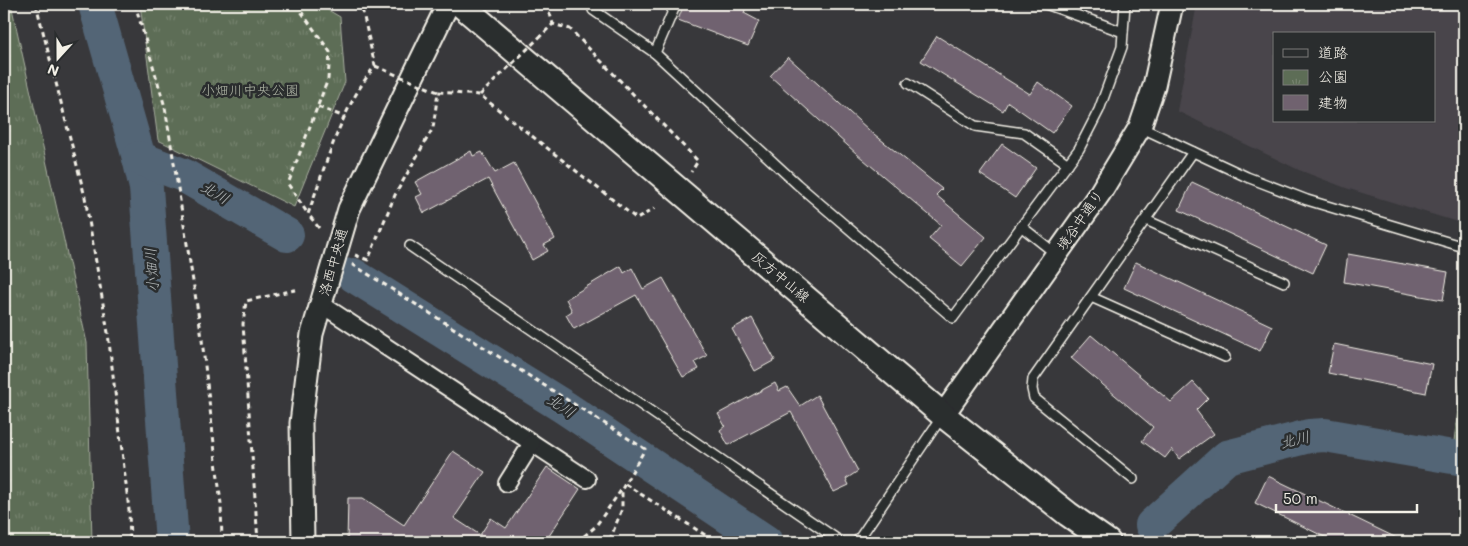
<svg xmlns="http://www.w3.org/2000/svg" width="1468" height="546" font-family="Mali,'Klee One',sans-serif">
<style>
.built{fill:#49454b;fill-rule:evenodd}
.park{fill:url(#park-tufts);stroke:#a8af9f}
.lines{fill:none;stroke-linecap:round;stroke-linejoin:round}
.river{stroke:#536576;stroke-width:34}
.building{fill:#70626f;stroke:#f4f1e8}
.service-casing{stroke:#f4f1e8;stroke-width:12}
.minor-casing{stroke:#f4f1e8;stroke-width:20}
.tertiary-casing{stroke:#f4f1e8;stroke-width:25}
.secondary-casing{stroke:#f4f1e8;stroke-width:28}
.path{stroke:#f4f1e8;stroke-width:3;stroke-dasharray:5 4;stroke-linecap:butt}
.service{stroke:#2a2d2e;stroke-width:9}
.minor{stroke:#2a2d2e;stroke-width:16}
.tertiary{stroke:#2a2d2e;stroke-width:21}
.secondary{stroke:#2a2d2e;stroke-width:24}
.path-bridge{stroke:#f4f1e8;stroke-width:3;stroke-dasharray:5 4;stroke-linecap:butt}
.labels{text-anchor:middle;stroke-width:5;stroke-linejoin:round;paint-order:stroke}
.park-label{font-size:14px;fill:#b0b6a6;stroke:#2a2d2e}
.street-label{font-size:14px;fill:#f4f1e8;stroke:#2a2d2e}
.water-label{font-size:15px;font-style:italic;fill:#b4b9ba;stroke:#2a2d2e}
</style>
<defs>
<pattern id="park-tufts" width="24" height="20" patternUnits="userSpaceOnUse" patternTransform="scale(1.25)"><rect width="24" height="20" fill="#5d6d56"/><path d="M3 7l-1-3M5 7V3M7 7l1-3M15 17l-1-3M17 17v-4M19 17l1-3" fill="none" stroke="#75826e"/></pattern>
</defs>
<rect width="100%" height="100%" fill="#38383b"/>
<filter id="ink" filterUnits="userSpaceOnUse"><feTurbulence type="fractalNoise" baseFrequency=".02" numOctaves="2"/><feDisplacementMap in="SourceGraphic" scale="10" xChannelSelector="R" yChannelSelector="G"/><feConvolveMatrix kernelMatrix="1 2 1 2 8 2 1 2 1" color-interpolation-filters="sRGB"/></filter>
<g filter="url(#ink)">
<!-- built -->
<path class="built" d="M1197 4H1464V224L1346 188 1299 170 1177 111ZM1274 34H1434V121H1274Z"/>
<!-- park -->
<g class="park">
<path d="M4 4H11L87 343 92 542H4Z"/>
<path d="M140 4H318L340 17 345 82 294 207 158 140Z"/>
<path d="M1464 360V442L1454 441Z"/>
</g>
<g class="lines">
<!-- river -->
<g class="river">
<path d="M95 4 139 158 146 188 172 542"/>
<path d="M139 158 183 175 287 235"/>
<path d="M353 275 564 407 766 542"/>
<path d="M1152 525 1227 457 1309 436 1325 435 1464 459"/>
</g>
</g>
<!-- building -->
<g class="building">
<path d="M684 4H747L744 13 759 21 748 46 678 20Z"/>
<path d="M937 36 1030 94 1038 82 1072 106 1052 133 1008 102 1003 111 921 61Z"/>
<path d="M788 57 869 130 942 189 936 195 986 237 962 266 929 239 941 225 857 154 770 76Z"/>
<path d="M1002 144 1036 168 1015 198 980 174Z"/>
<path d="M471 151 473 156 482 152 495 173 514 163 555 239 544 245 548 251 532 260 488 179 424 213 416 197 422 194 415 182Z"/>
<path d="M1192 182 1326 245 1313 273 1179 210Z"/>
<path d="M1348 254 1448 272 1443 300 1344 282Z"/>
<path d="M1136 262 1272 326 1260 351 1124 288Z"/>
<path d="M621 266 624 273 632 268 643 289 663 278 707 356 695 362 699 369 683 377 636 295 574 329 566 315 572 311 566 299Z"/>
<path d="M752 318 775 360 755 371 732 329Z"/>
<path d="M1091 335 1171 402 1193 382 1208 398 1196 410 1214 434 1179 459 1172 449 1165 458 1142 441 1153 427 1071 358Z"/>
<path d="M1334 344 1432 364 1426 393 1328 373Z"/>
<path d="M775 383 779 391 787 387 800 406 817 395 858 471 846 479 849 485 834 492 791 412 728 445 720 430 725 426 718 414Z"/>
<path d="M453 451 485 472 454 518 480 535 491 518 506 528 547 467 580 489 545 542H347L348 498H363L404 525Z"/>
<path d="M1268 476 1405 542H1335L1255 503Z"/>
</g>
<g class="lines">
<defs>
<g id="service">
<path d="M1046 4 1123 32"/>
<path d="M593 10 655 53 797 184 953 318 1079 149 1099 110 1122 47 1125 4"/>
<path d="M655 53 676 4"/>
<path d="M908 83 975 126 1024 133 1068 164"/>
<path d="M1140 127 1247 177 1307 200 1464 247"/>
<path d="M1146 220 1284 282"/>
<path d="M1022 227 1056 254"/>
<path d="M410 246 841 542"/>
<path d="M1091 297 1225 357"/>
<path d="M1133 479 1034 398 1032 389 1033 379 1193 152"/>
<path d="M857 542 943 415"/>
</g>
<g id="minor">
<path d="M321 304 587 479"/>
<path d="M507 483 532 443"/>
</g>
<g id="tertiary">
<path d="M943 415 1100 193 1140 127 1154 86 1172 4"/>
<path d="M303 542 301 423 312 334 349 209 448 4"/>
</g>
<path id="secondary" d="M460 4 943 415 1068 514 1108 542"/>
</defs>
<!-- service casing -->
<use href="#service" class="service-casing"/>
<!-- minor casing -->
<use href="#minor" class="minor-casing"/>
<!-- tertiary casing -->
<use href="#tertiary" class="tertiary-casing"/>
<!-- secondary casing -->
<use href="#secondary" class="secondary-casing"/>
<!-- path -->
<g class="path">
<path d="M36 4 85 197 108 333 129 510 130 542"/>
<path d="M135 4 165 107 201 331 221 504 222 542"/>
<path d="M302 4 300 10 330 52 328 79 288 184 308 214"/>
<path d="M547 4 553 24 570 29 698 161 691 172"/>
<path d="M318 107 345 117"/>
<path d="M319 228 308 214C326 164 341 109 375 66L361 4"/>
<path d="M355 255 368 260 395 195 433 128 438 92 480 95 637 219 655 208"/>
<path d="M352 264 645 449 622 489V509L609 542"/>
<path d="M625 484 716 542"/>
<path d="M258 542 243 324 246 301 299 289"/>
<path d="M577 542 595 527 622 489"/>
</g>
<!-- service -->
<use href="#service" class="service"/>
<!-- minor -->
<use href="#minor" class="minor"/>
<!-- tertiary -->
<use href="#tertiary" class="tertiary"/>
<!-- secondary -->
<use href="#secondary" class="secondary"/>
<!-- path-bridge -->
<g class="path-bridge">
<path d="M375 66 438 92"/>
<path d="M480 95 553 24"/>
</g>
</g>
</g>
<g class="labels">
<!-- park labels -->
<g class="park-label">
<text x="250" y="95">小畑川中央公園</text>
</g>
<!-- street labels -->
<g class="street-label">
<text transform="translate(1080 220) rotate(-55)" y="5">境谷中通り</text>
<text transform="translate(333 262) rotate(-74)" y="5">洛西中央通</text>
<text transform="translate(781 277) rotate(40)" y="5">灰方中山線</text>
</g>
<!-- water labels -->
<g class="water-label">
<text transform="translate(215 193) rotate(30)" y="5">北川</text>
<text transform="translate(152 270) rotate(-94)" y="5">小畑川</text>
<text transform="translate(561 406) rotate(33)" y="5">北川</text>
<text transform="translate(1295 440) rotate(-13)" y="5">北川</text>
</g>
</g>
<!-- margin -->
<rect width="1468" height="546" fill="none" stroke="#2a2d2e" stroke-width="20"/>
<rect x="10" y="10" width="1448" height="526" fill="none" stroke="#f4f1e8" stroke-width="2" filter="url(#ink)"/>
<!-- legend -->
<rect x="1273" y="32" width="162" height="90" fill="#2a2d2e" stroke="#7b7b78"/>
<rect x="1283" y="49" width="25" height="8" fill="#2a2d2e" stroke="#7b7b78"/>
<text x="1318" y="58" font-size="15" fill="#f4f1e8">道路</text>
<rect x="1283" y="70" width="25" height="15" fill="url(#park-tufts)" stroke="#7b7b78"/>
<text x="1318" y="82" font-size="15" fill="#f4f1e8">公園</text>
<rect x="1283" y="95" width="25" height="15" fill="#70626f" stroke="#7b7b78"/>
<text x="1318" y="108" font-size="15" fill="#f4f1e8">建物</text>
<!-- north arrow -->
<g transform="translate(58 58) rotate(201)" stroke="#2a2d2e" stroke-width="4" paint-order="stroke">
<path d="M0-4L9 19L0 12L-9 19Z" fill="#f4f1e8"/>
<text y="-8" font-size="14" font-weight="bold" text-anchor="middle" fill="#f4f1e8">N</text>
</g>
<!-- scale -->
<path d="M1276 504v8h141v-8" fill="none" stroke="#f4f1e8" stroke-width="2.5"/>
<text x="1283" y="504" font-size="15" fill="#f4f1e8" stroke="#2a2d2e" stroke-width="4" paint-order="stroke">50 m</text>
</svg>
